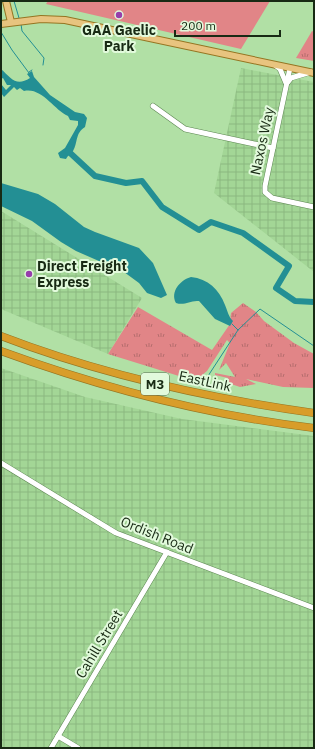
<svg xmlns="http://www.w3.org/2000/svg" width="315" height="749" font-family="'IBM Plex Sans',sans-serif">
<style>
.industrial{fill:url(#industrial-grid)}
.grass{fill:url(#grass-tufts)}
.pitch{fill:#e18587}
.water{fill:#238f94}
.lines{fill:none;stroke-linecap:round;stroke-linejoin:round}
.stream{stroke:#238f94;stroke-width:1}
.river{stroke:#238f94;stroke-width:6}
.minor-casing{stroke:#5b8650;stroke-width:6}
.major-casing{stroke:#957522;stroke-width:8}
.highway-casing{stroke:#957522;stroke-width:8}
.minor{stroke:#fff;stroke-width:5}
.major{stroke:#e8c47f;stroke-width:6}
.highway{stroke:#d89d2a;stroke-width:7}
.poi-dot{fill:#963eab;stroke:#e2fadc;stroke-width:1.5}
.labels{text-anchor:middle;stroke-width:4;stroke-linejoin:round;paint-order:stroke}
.shield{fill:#e2fadc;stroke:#556850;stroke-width:1}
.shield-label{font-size:13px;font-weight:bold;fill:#182a14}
.poi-label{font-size:14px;font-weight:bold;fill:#182a14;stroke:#e2fadc}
.street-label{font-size:14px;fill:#182a14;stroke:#e2fadc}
</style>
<defs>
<pattern id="industrial-grid" width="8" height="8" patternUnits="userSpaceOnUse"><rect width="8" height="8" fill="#a3d696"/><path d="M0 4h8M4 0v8" fill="none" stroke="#8cb880"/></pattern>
<pattern id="grass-tufts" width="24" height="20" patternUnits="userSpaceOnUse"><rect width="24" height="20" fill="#e18587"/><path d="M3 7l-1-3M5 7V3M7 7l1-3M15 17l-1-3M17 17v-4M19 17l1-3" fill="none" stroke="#b56d6d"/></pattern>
</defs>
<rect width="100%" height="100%" fill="#b1e0a5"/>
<!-- industrial -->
<g class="industrial">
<path d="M241 68 314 82V272L214 193Z"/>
<path d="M1 211 142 298 108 354 1 309Z"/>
<path d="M1 368 85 397 182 419 314 436V748H1Z"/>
</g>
<!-- grass -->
<g class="grass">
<path d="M312 31 314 32V61L296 58Z"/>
<path d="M243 303 256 312 264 321 294 343 314 354V388L283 387 246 379 256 384 240 387 228 383V378L215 375V373L235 377 226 363 219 370 230 343 227 340 207 371 195 381 108 354 138 307 212 350 230 324 231 313Z"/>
</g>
<!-- pitch -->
<path class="pitch" d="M48 1H270L241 49 46 4Z"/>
<!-- water -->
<g class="water">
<path d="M1 69C11 78 16 87 30 78L27 74 32 71 34 77 50 95 75 112 84 114 87 118 85 127C75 133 78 143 73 151 71 154 68 155 66 159L60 158 58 153 65 148 78 125V121L70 120 68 116C54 110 42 87 24 91L20 88 17 90 14 87 4 97 1 93V84L6 90 11 85H7L3 78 1 79Z"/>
<path d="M1 183 38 194 55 204 84 227 95 232 139 248 153 263 167 295 161 298 147 293 139 283 124 272 76 251 61 242 32 221 1 206Z"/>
<path d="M191 277C208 279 219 289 225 305 228 312 228 316 233 321L230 326 215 319 199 301C190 300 185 306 176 303 170 292 180 280 191 277Z"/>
</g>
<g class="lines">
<!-- stream -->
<g class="stream">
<path d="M14 1 19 18"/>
<path d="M21 24 22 31 44 58 43 65"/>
<path d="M1 32 12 50 29 73"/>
<path d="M29 72 32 70"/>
<path d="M232 324 238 330"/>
<path d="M208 376 238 330 260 309 314 346"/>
</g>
<!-- river -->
<path class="river" d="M70 147 68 151 95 176 126 183 142 181 162 207 199 230 211 222 243 233 289 266 276 288 295 301 314 302"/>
<defs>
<g id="minor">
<path d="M275 65 280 69 286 83"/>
<path d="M290 68 265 186V192L272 198 314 207"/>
<path d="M288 82 291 78 311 72"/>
<path d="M153 106 185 129 273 148"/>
<path d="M1 463 116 533 314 608"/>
<path d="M58 736 78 748"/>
<path d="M51 748 167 552"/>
</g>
<g id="major">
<path d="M6 1 11 22"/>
<path d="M1 24 41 19 65 20 314 73"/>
</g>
<g id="highway">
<path d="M1 336C102 375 207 398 314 413"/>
<path d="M1 351C102 388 207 415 314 428"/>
</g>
</defs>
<!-- minor casing -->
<use href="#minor" class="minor-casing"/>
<!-- major casing -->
<use href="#major" class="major-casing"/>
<!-- highway casing -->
<use href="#highway" class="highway-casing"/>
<!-- minor -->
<use href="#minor" class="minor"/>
<!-- major -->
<use href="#major" class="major"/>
<!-- highway -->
<use href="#highway" class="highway"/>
</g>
<!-- markers -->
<g class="poi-dot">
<circle cx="119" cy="15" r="4"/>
<circle cx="29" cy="274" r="4"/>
</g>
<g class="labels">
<!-- shield labels -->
<rect class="shield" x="141" y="373" width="28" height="22" rx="3"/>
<g class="shield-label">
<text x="155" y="389">M3</text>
</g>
<!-- poi labels -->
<g class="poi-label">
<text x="119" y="35">GAA Gaelic<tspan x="119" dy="16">Park</tspan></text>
<text x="37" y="271" text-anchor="start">Direct Freight<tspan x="37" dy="16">Express</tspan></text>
</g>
<!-- street labels -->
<g class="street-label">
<text transform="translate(262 141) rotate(-78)" y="5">Naxos Way</text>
<text transform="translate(205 381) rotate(12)" y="5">EastLink</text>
<text transform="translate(157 535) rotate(22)" y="5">Ordish Road</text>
<text transform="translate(99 644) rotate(-59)" y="5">Cahill Street</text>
</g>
</g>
<!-- border -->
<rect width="315" height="749" fill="none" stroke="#182a14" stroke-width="4"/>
<!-- scale -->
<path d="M175 30v6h105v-6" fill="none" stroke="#182a14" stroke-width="2"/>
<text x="181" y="30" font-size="12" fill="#182a14" stroke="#e2fadc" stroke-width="3" paint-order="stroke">200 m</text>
</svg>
